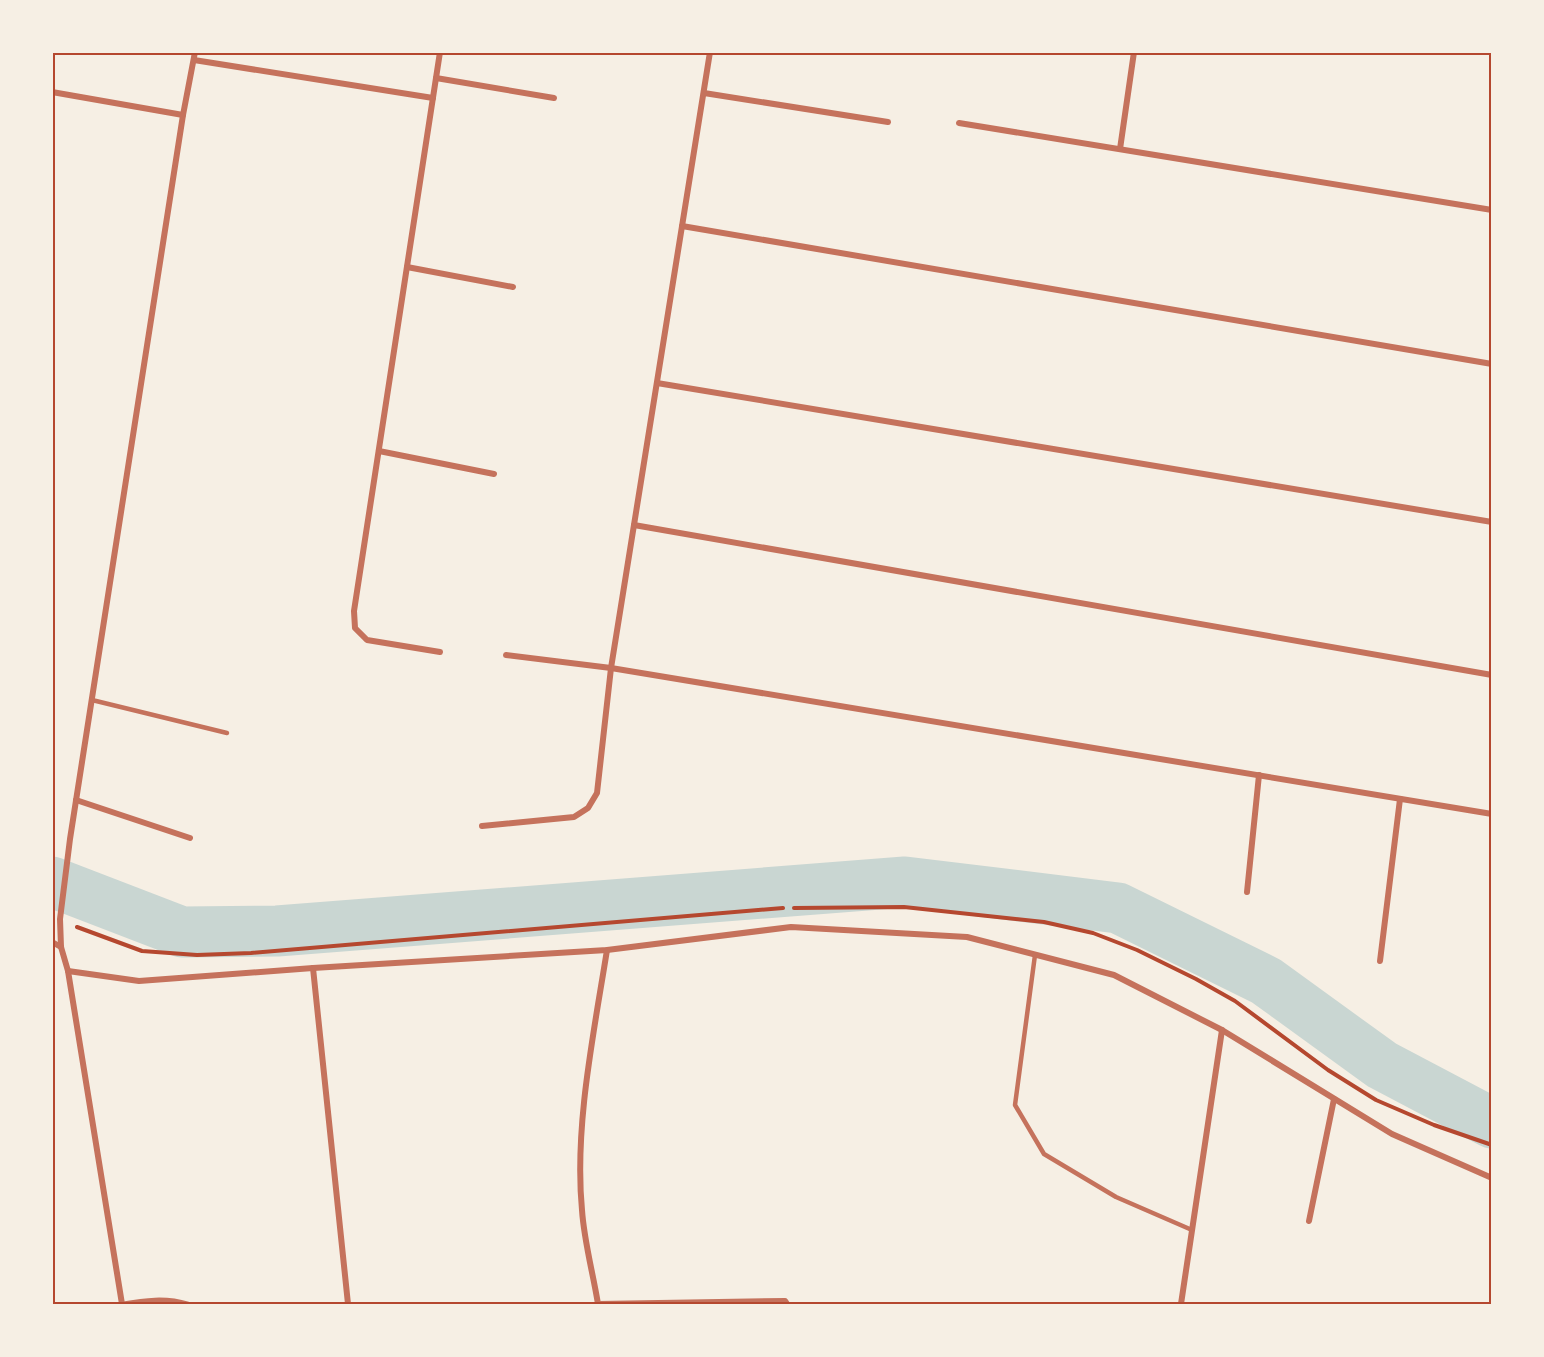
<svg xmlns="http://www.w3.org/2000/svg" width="1544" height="1357" font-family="'Archivo Narrow',sans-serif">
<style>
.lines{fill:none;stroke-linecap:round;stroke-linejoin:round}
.river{stroke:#c9d6d2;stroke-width:51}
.path{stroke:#b5482f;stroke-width:4}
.service{stroke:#c5725c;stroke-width:4.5}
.minor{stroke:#c5725c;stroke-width:6}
.neatline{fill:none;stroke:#b5482f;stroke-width:2}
</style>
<rect width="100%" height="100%" fill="#f6efe4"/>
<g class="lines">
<!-- river -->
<path class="river" d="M52 882 182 932 277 931 905 882 1118 908 1266 981 1382 1065 1492 1123"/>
<!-- path -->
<g class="path">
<path d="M794 908 904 907 1044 922 1093 933 1137 950 1196 979 1235 1001 1328 1070 1376 1100 1434 1125 1492 1145"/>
<path d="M77 927 142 951 197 955 251 953 783 908"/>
</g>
<!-- service -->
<g class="service">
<path d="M92 700 227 733"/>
<path d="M1035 955 1015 1105 1044 1154 1116 1197 1192 1230"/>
<path d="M122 1304C144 1300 166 1297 188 1304"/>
</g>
<!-- minor -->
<g class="minor">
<path d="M194 60 433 98"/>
<path d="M436 78 554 98"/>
<path d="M52 92 183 115"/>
<path d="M704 93 888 122"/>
<path d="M959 123 1492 210"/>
<path d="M1120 149 1134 52"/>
<path d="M682 226 1492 364"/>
<path d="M407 267 513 287"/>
<path d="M657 383 1492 522"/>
<path d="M379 451 494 474"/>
<path d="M634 525 1492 675"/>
<path d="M440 652 367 640 355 628 354 611 440 52"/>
<path d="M506 655 611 668 1492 814"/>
<path d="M76 800 190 838"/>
<path d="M482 826 574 817 588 808 597 793 611 668 710 52"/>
<path d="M1247 892 1259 775"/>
<path d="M52 942 61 947"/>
<path d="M1380 961 1400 799"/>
<path d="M313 968 348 1304"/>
<path d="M68 971 139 981 313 968 607 950 791 927 967 937 1114 975 1222 1030 1392 1134 1492 1178"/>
<path d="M1309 1221 1334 1099"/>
<path d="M122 1304 68 971 61 947 60 919 70 839 183 115 195 52"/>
<path d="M598 1304C593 1273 584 1241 582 1210 574 1127 594 1032 607 950"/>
<path d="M598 1304 785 1301 787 1304"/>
<path d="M1181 1304 1222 1030"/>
</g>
</g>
<!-- border -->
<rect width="1544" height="1357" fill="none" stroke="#f6efe4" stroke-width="108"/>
<rect x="54" y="54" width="1436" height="1249" class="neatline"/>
</svg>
